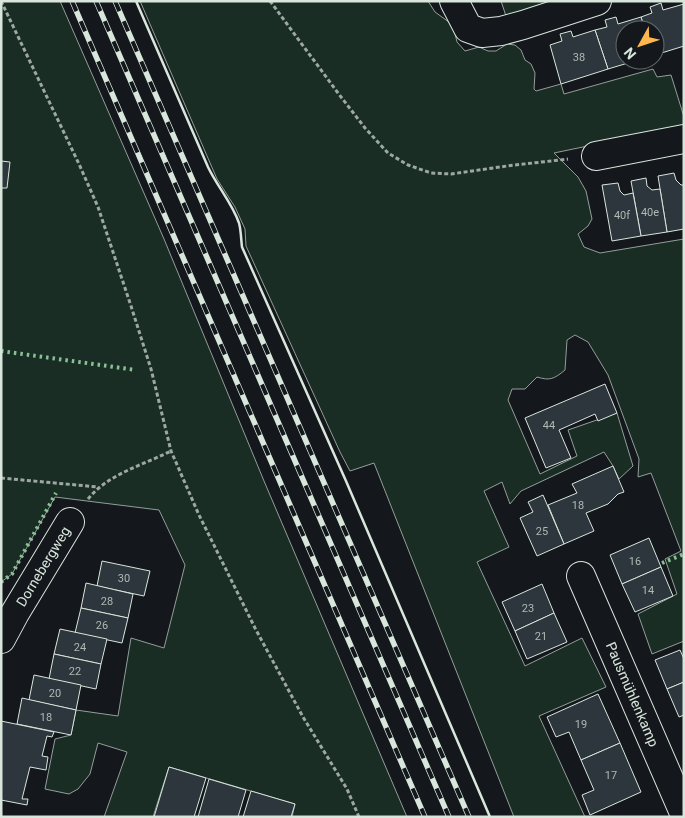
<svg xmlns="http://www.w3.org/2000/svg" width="685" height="818" font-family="Roboto,sans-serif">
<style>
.green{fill:#1a2d24;stroke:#939e99}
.building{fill:#2c363c;stroke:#d8e6dc}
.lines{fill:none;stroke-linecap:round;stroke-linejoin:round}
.minor-casing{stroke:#d8e6dc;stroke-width:30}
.path{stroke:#9da8a2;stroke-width:3;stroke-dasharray:4 2.5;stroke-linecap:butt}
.minor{stroke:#14181c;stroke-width:28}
.rail-casing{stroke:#d8e6dc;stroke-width:5.5}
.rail{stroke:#14181c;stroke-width:4;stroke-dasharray:11;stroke-linecap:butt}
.hedge{stroke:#8ac095;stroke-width:4;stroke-dasharray:2.5 4;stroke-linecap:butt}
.wall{stroke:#d8e6dc;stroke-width:2.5}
.labels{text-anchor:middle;stroke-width:4;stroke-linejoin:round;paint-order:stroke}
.number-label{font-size:11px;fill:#adbab4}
.street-label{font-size:14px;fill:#d8e6dc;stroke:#14181c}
</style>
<rect width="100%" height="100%" fill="#14181c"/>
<!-- green -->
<g class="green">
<path d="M1 1H60L164 239 264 481 407 817H292L295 804 169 767 153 817H104L127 752 98 743 90 774 78 789 69 794 45 789 55 739 71 735 76 710 118 716 131 638 164 648 185 565 159 510 55 497 12 574 1 582Z"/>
<path d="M140 1H428L435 12 453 25 457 42 465 51 479 47 488 51H496L507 44 515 45 521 50 525 60 531 64 535 73 534 89 536 91 561 84 564 94 653 69 657 77 671 75 684 117V126L554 153 578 177 586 191 592 219 588 226 578 234 584 247 600 253 684 239V641L652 654 638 614 677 594 665 559 681 551 651 473 638 477 639 459 608 375 588 342 575 335 567 340 565 370C554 379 550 381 537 377L525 389H512L508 400 540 474 577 456 568 430 617 413 633 466 619 479 613 466 604 452 521 491 510 504 502 482 484 491 509 547 477 562 525 666 582 638 606 687 539 716 585 817H514L374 463 350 471 340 452 246 246 245 229 235 207 217 179Z"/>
<path d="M501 1H560L507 19Z"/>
</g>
<!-- building -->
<g class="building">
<path d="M661 3 663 10 684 4V46L655 55V30H645L641 17 652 13 650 7Z"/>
<path d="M616 17 618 24 641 17 645 30H625V60H638L608 69 595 30 607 27 605 20Z"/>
<path d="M595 30 608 69 561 84 550 45 562 41 560 34 571 31 573 37Z"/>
<path d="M1 161 10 162 7 188H1Z"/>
<path d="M674 173 676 180 681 185H684V229L667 232 658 176Z"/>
<path d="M646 178 647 186 652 190 660 189 667 232 641 236 631 181Z"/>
<path d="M618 183 620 191 624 195 633 193 641 236 612 241 602 185Z"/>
<path d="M605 384 617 413 598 421 595 414 559 430 571 458 546 468 525 418Z"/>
<path d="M613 466 624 492 618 494 608 504 586 513 594 531 564 544 548 505 577 493 572 484Z"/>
<path d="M543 495 564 544 537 556 520 518 533 512 528 502Z"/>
<path d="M649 538 661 567 622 584 610 555Z"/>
<path d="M102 561 150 571 144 596 97 586Z"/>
<path d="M661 567 673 596 635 612 622 584Z"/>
<path d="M86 583 133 594 128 618 81 608Z"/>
<path d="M542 584 554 613 515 631 502 602Z"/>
<path d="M81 608 128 618 122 643 75 633Z"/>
<path d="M554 613 567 642 527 659 515 631Z"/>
<path d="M60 629 107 639 101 664 54 654Z"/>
<path d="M680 650 684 659V682L667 689 655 660Z"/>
<path d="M54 654 101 664 96 689 49 679Z"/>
<path d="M34 675 81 685 76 710 29 700Z"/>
<path d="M684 682V715L679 717 667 689Z"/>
<path d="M598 694 620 743 581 760 569 732 556 737 547 717Z"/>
<path d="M22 698 76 710 71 735 17 724Z"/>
<path d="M1 721 54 732 52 737 47 736 42 756 48 757 46 770 30 767 22 799H28L27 805 1 800Z"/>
<path d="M620 743 641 792 590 815 582 795 594 790 581 760Z"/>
<path d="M169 767 206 778 194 817H154Z"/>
<path d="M209 779 246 790 238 817H198Z"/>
<path d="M251 791 295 804 291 817H243Z"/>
</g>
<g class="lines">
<defs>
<g id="minor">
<path d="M454 1 468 28 482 33 501 31 523 25 597 1"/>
<path d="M596 156 684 139"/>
<path id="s1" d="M581 576 684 813"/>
<path id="s2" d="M1 639 15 613 70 522"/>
</g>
</defs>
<!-- minor casing -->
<use href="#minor" class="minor-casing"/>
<!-- path -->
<g class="path">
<path d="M1 1 79 164 98 207 131 306 151 369 171 451 199 515 255 628 303 717 347 789 359 817"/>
<path d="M270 1 338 93 365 128 388 153 408 165 431 173 451 174 507 166 568 159"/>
<path d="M1 478 98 487"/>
<path d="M88 499C108 474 143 465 171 451"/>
</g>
<!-- minor -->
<use href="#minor" class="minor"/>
<defs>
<g id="rail">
<path d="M72 1 425 817"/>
<path d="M96 1 449 817"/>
<path d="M115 1 469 817"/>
</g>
</defs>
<!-- rail casing -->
<use href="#rail" class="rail-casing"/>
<!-- rail -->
<use href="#rail" class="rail"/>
<!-- hedge -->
<g class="hedge">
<path d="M1 351 136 370"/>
<path d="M662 563 684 554"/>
<path d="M1 582 12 574 56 493"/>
</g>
<!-- wall -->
<path class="wall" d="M136 1 208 167C217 186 232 203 239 223 241 230 241 239 242 247L346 481 490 817"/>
</g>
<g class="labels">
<!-- number labels -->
<g class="number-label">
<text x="579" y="61">38</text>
<text x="650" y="216">40e</text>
<text x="622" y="219">40f</text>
<text x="549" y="429">44</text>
<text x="578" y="509">18</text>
<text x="542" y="535">25</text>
<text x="635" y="565">16</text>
<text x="124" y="582">30</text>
<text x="648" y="594">14</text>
<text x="107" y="605">28</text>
<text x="528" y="612">23</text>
<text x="102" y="629">26</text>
<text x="541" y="640">21</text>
<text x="80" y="651">24</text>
<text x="75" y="675">22</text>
<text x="55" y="697">20</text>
<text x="46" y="721">18</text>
<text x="581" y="728">19</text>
<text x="611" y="779">17</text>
</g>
<!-- street labels -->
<g class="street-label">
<text dy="5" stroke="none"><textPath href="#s2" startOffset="84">Dornebergweg</textPath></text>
<text dy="5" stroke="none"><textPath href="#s1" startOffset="129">Pausmühlenkamp</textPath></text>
</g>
</g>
<!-- border -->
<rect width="685" height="818" fill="none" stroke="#d8e6dc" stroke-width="5"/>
<!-- north arrow -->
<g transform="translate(640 45) rotate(230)"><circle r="24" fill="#14181c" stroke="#626a69"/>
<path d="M0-4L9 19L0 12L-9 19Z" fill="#ffb74d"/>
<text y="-8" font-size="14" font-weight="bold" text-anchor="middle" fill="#d8e6dc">N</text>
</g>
</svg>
